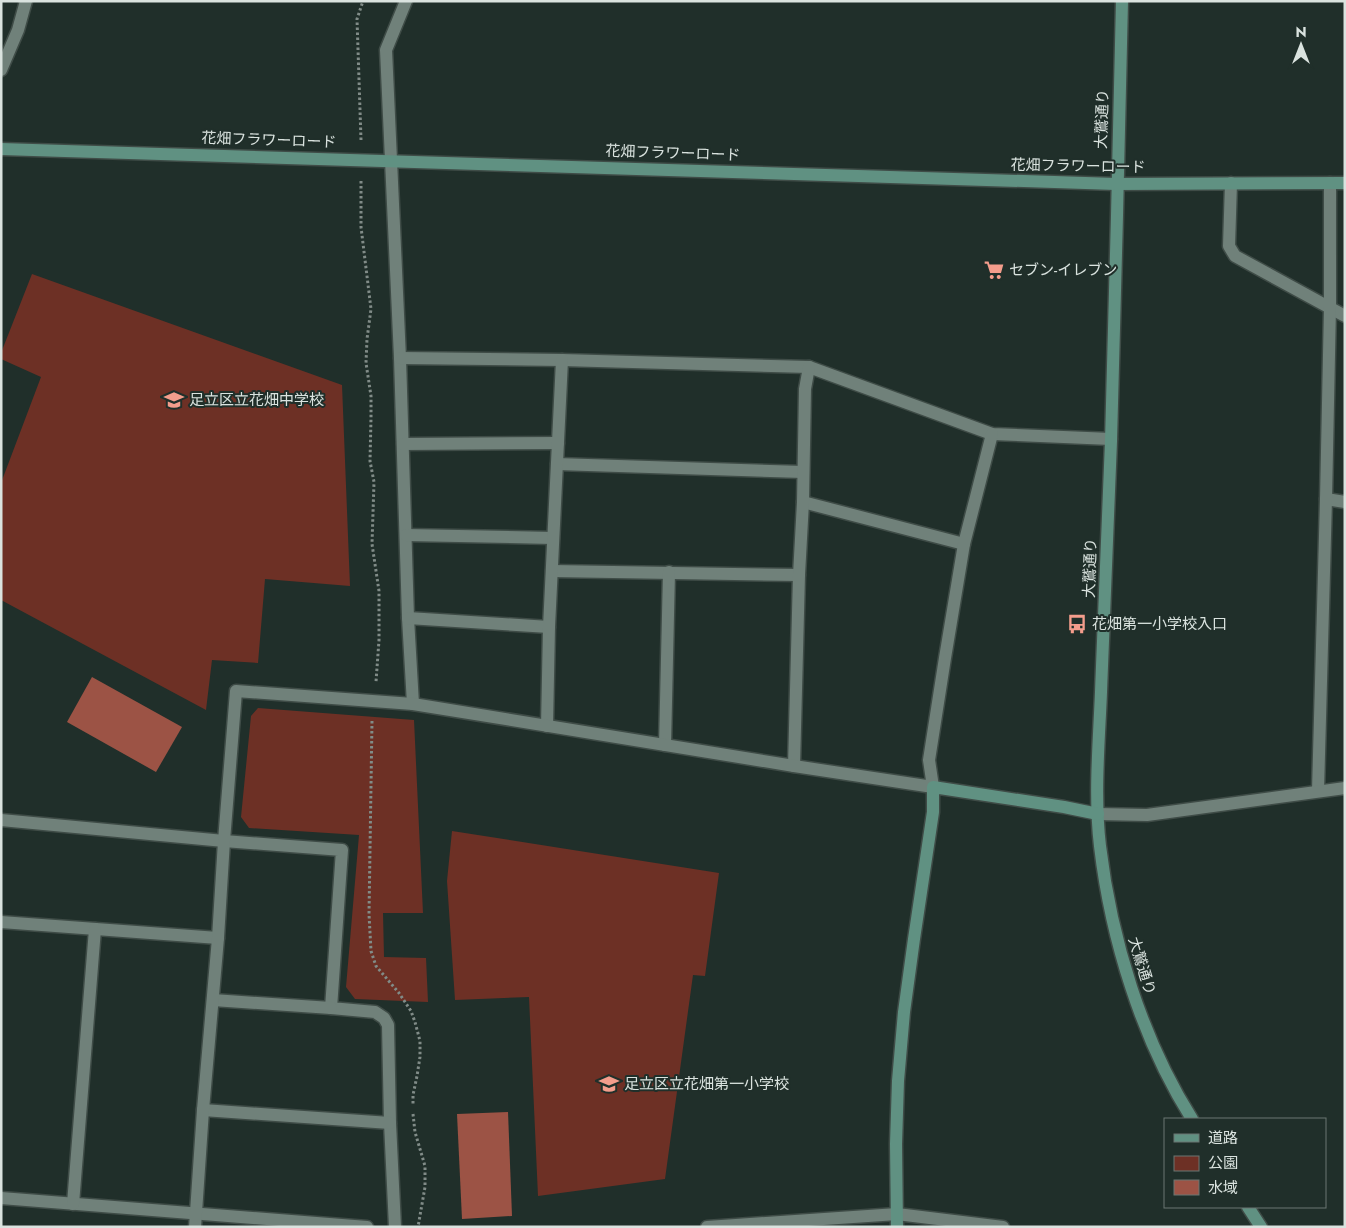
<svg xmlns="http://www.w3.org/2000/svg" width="1346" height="1228" font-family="Jost,'Noto Sans JP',sans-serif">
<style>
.green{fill:#6d3025}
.water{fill:#9c5345}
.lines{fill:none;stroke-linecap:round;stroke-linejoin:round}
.lane-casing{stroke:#3f4c47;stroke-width:15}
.street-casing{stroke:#3f4c47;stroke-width:15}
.secondary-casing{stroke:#3f4c47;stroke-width:15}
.path{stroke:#818c88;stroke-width:3;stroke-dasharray:2.5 2.5;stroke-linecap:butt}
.lane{stroke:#70817a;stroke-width:12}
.street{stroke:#70817a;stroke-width:12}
.secondary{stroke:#609182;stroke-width:12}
.labels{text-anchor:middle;stroke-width:4;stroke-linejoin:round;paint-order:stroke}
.street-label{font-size:15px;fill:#dae3df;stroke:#202f2a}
.poi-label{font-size:15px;fill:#dae3df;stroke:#202f2a;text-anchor:start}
</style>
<rect width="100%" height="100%" fill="#202f2a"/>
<!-- green -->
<g class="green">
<path d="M32 274 342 385 350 586 265 579 258 663 212 660 206 710 1 600V483L41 377 1 359V353Z"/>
<path d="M258 708 414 720 423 913H383L384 957 426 958 428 1002 355 999 346 987 359 835 249 828 241 817 251 716Z"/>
<path d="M452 831 719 873 705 976 693 975 665 1179 538 1196 529 997 455 1000 447 881Z"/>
</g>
<!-- water -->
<g class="water">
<path d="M92 677 182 727 156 772 67 722Z"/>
<path d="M508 1112 512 1216 462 1219 457 1114Z"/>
</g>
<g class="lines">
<defs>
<path id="lane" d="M1326 499 1345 502"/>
<g id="street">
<path d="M406 1 386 50 400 358 408 618 413 704"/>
<path d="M1 70 18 30 26 1"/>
<path d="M1231 183 1229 246 1235 256 1345 316"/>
<path d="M400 358 562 360 809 367 992 434 1111 439"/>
<path d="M403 444 558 443"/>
<path d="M557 464 803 472"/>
<path d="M803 502 964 544"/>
<path d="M406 535 553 538"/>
<path d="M552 571 799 575"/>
<path d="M408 618 549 627"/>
<path d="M547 726 549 627 562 360"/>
<path d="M665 745 669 572"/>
<path d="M794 766 799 575 803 502 805 389 809 367"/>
<path d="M1318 791 1326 499 1330 307V183"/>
<path d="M1098 814 1147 815 1345 788"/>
<path d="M1 820 224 841 342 850 331 1008 375 1012 384 1018 388 1025 390 1123 395 1227"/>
<path d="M1 922 218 938"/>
<path d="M213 1000 331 1008"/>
<path d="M203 1110 390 1123"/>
<path d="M1 1198 367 1227"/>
<path d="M73 1204 95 929"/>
<path d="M195 1227 203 1110 218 938 224 841 236 691 413 704 794 766 933 787 929 760 945 658 964 544 992 434"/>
<path d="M707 1227 897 1214 1003 1227"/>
</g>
<g id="secondary">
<path d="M1122 1C1118 148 1116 294 1111 441 1108 524 1104 608 1101 692 1099 742 1094 796 1100 846 1111 939 1142 1040 1192 1119"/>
<path d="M1 149 1116 184 1345 183"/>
<path d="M1248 1207 1261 1227"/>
<path d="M897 1227 896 1144 898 1081 904 1012 914 939 933 812V787L1064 807 1098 814"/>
</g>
</defs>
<!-- lane casing -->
<use href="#lane" class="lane-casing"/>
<!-- street casing -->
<use href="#street" class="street-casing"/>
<!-- secondary casing -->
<use href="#secondary" class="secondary-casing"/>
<!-- path -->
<g class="path">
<path d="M361 140 357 19 363 1"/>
<path d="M361 181V227L371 309 367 339 366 363 371 396V418L370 461 374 482 372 544 379 591V640L376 682"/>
<path d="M372 721 369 914 371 951 376 966 399 993 411 1011 415 1022 420 1041V1057L417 1076 413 1095V1105"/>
<path d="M413 1114 415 1132 425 1166V1187L418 1227"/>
</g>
<!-- lane -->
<use href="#lane" class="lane"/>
<!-- street -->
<use href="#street" class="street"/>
<!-- secondary -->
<use href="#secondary" class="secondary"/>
</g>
<!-- icons -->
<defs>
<symbol id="supermarket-bare" viewBox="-9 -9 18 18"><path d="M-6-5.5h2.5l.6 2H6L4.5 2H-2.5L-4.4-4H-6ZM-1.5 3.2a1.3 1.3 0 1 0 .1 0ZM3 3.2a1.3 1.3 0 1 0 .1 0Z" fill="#f49d8c" stroke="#202f2a" stroke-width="2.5" paint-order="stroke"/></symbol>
<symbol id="school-bare" viewBox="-9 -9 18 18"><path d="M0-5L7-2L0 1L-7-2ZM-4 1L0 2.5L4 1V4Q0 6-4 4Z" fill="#f49d8c" stroke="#202f2a" stroke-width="2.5" paint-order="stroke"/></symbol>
<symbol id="bus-bare" viewBox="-9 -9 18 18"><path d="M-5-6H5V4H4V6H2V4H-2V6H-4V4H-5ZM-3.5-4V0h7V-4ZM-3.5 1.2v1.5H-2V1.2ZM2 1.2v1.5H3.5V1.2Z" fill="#f49d8c" stroke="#202f2a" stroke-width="2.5" paint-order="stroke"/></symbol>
</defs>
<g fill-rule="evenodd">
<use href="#supermarket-bare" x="980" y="256" width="28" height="28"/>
<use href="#school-bare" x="160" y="386" width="28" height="28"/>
<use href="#bus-bare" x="1063" y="610" width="28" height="28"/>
<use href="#school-bare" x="595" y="1070" width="28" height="28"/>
</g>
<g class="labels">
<!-- street labels -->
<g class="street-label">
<text transform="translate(1102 119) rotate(-88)" y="5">大鷲通り</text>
<text transform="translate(269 140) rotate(2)" y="5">花畑フラワーロード</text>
<text transform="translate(673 153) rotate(2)" y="5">花畑フラワーロード</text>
<text transform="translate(1078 166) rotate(1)" y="5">花畑フラワーロード</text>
<text transform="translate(1090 568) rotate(-88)" y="5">大鷲通り</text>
<text transform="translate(1142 966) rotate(73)" y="5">大鷲通り</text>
</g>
<!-- poi labels -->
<g class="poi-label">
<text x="1009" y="275">セブン-イレブン</text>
<text x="189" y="405">足立区立花畑中学校</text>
<text x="1092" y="629">花畑第一小学校入口</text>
<text x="624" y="1089">足立区立花畑第一小学校</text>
</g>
</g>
<!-- border -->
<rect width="1346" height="1228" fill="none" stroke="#dae3df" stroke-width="5"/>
<!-- legend -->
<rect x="1164" y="1118" width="162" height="90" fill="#202f2a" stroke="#6a7772"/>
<rect x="1174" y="1134" width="25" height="8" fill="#609182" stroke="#6a7772"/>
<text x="1208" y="1143" font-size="15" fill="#dae3df">道路</text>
<rect x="1174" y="1156" width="25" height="15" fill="#6d3025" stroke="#6a7772"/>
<text x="1208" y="1168" font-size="15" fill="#dae3df">公園</text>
<rect x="1174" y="1180" width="25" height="15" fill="#9c5345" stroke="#6a7772"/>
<text x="1208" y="1193" font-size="15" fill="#dae3df">水域</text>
<!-- north arrow -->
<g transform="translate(1301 45)" stroke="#202f2a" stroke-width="4" paint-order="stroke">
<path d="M0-4L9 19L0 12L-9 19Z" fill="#dae3df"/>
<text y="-8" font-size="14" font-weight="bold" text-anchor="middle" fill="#dae3df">N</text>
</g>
</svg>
